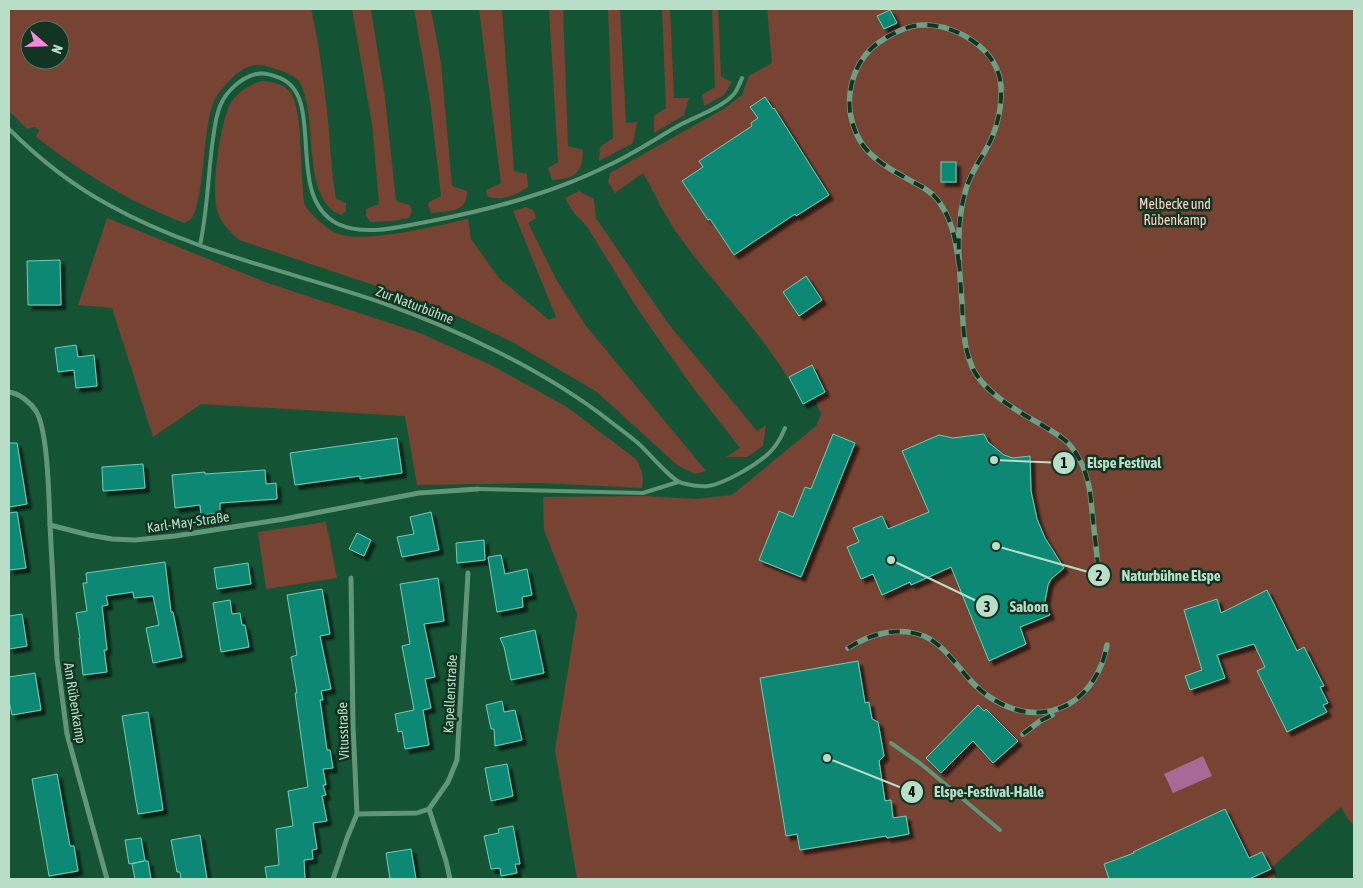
<svg xmlns="http://www.w3.org/2000/svg" width="1363" height="888" font-family="'Asap Condensed',sans-serif">
<style>
.green{fill:#774332;fill-rule:evenodd}
.water{fill:#a86996}
.building{fill:#108875;stroke:#6acfba;filter:url(#shadow)}
.lines{fill:none;stroke-linecap:round;stroke-linejoin:round}
.service{stroke:#629678;stroke-width:4}
.minor{stroke:#629678;stroke-width:5}
.rail-casing{stroke:#6e9f85;stroke-width:5.5}
.rail{stroke:#133423;stroke-width:4;stroke-dasharray:11;stroke-linecap:butt}
.labels{text-anchor:middle;stroke-width:5;stroke-linejoin:round;paint-order:stroke}
.park-label{font-size:14px;fill:#fcd2c4;stroke:#133423}
.street-label{font-size:14px;fill:#b9dec8;stroke:#133423}
.leader{fill:none;stroke:#b9dec8;stroke-width:2}
.callout-dot{fill:#b9dec8;stroke:#133423;stroke-width:2}
.mark-label{font-size:15px;text-anchor:middle;font-weight:bold;fill:#111}
.callout-label{font-size:15px;text-anchor:middle;font-weight:bold;fill:#b9dec8;stroke:#133423;stroke-width:5;stroke-linejoin:round;paint-order:stroke}
</style>
<defs>
<filter id="shadow"><feDropShadow dx="4.5" dy="4.5" stdDeviation="1" flood-color="#0009"/></filter>
</defs>
<rect width="100%" height="100%" fill="#155335"/>
<!-- green -->
<g class="green">
<path d="M9 9H311C319 42 323 77 327 111 330 140 331 169 336 199L346 203V211L341 215C300 199 319 117 300 83 296 76 286 72 278 70 272 68 263 64 256 65 246 66 237 73 230 80 223 87 216 95 213 104 203 128 204 205 191 219 189 221 186 222 184 223 128 201 84 174 36 137L39 130 35 127 27 129 9 111ZM30 30H60V60H30Z"/>
<path d="M352 9H371L385 98 396 201 410 205 412 212 409 218 392 221 370 222 366 215V209L379 204 372 124Z"/>
<path d="M414 9H431L441 63 452 186 467 191C468 213 447 211 431 213L428 205 429 202 441 196 430 101Z"/>
<path d="M479 9H502L514 171 527 174 528 187C516 195 501 202 487 196L486 190 501 183Z"/>
<path d="M549 9H563L568 146 583 150C583 173 574 179 552 180L548 168 558 162Z"/>
<path d="M608 9H620L626 123 637 122 633 143 599 161 600 147 613 138Z"/>
<path d="M662 9H670L674 98H689L684 115 654 133V116L666 108Z"/>
<path d="M712 9H718L721 77 732 82 724 95 704 106 702 95 715 87Z"/>
<path d="M767 9H1354V825L1348 819 1341 807 1272 867 1276 879H577L555 750 577 614 544 530 543 497 644 496 696 499 732 495 816 426 821 414 814 398 803 404C771 342 722 294 681 239 666 219 655 194 643 173L615 193 608 182 610 173 725 108 742 95 749 76 772 63Z"/>
<path d="M262 81C272 82 282 83 289 91 303 106 300 166 303 188 303 193 303 202 306 207 310 213 327 229 334 232 358 246 440 225 468 219L471 239 499 278 549 320 556 317 513 211 526 207 533 210 536 218 528 223 557 281 587 327 706 471 695 474 677 465 597 392 514 343 436 306 239 240C230 232 220 222 217 210 211 189 220 126 229 106 236 93 248 85 262 81Z"/>
<path d="M579 191 594 199 596 218 667 322 757 431 766 425 763 446 747 457H726L740 448 691 385 637 308 588 228 574 213 565 198Z"/>
<path d="M107 218 265 282 420 333 493 366 567 407 636 459C642 469 644 477 642 488L538 483 417 485 405 416 201 404 153 437 112 308 78 305Z"/>
<path d="M326 522 337 578 266 589 258 532Z"/>
</g>
<!-- water -->
<path class="water" d="M1203 756 1212 776 1173 793 1164 774Z"/>
<!-- building -->
<g class="building">
<path d="M890 10 897 23 884 29 877 16Z"/>
<path d="M765 97 773 109 774 108 829 195 796 216 795 214 734 255 710 219 708 220 682 181 703 167 699 161 752 126 751 123 758 118 750 107Z"/>
<rect x="941" y="162" width="15" height="20"/>
<path d="M60 260 61 305H28L27 261Z"/>
<path d="M806 276 822 300 799 316 783 292Z"/>
<path d="M76 345 78 357 94 355 97 386 76 388 74 370 58 372 55 348Z"/>
<path d="M812 365 825 392 803 404 789 377Z"/>
<path d="M833 434 855 443 801 577 759 560 779 511 793 517 805 487 811 489Z"/>
<path d="M984 434 988 442 1004 455 1013 458 1030 456 1031 491 1037 519 1045 538 1064 568 1051 579 1048 585 1045 601 1050 615 1020 627 1026 644 989 661 951 567 911 585 910 582 882 595 873 574 861 579 847 547 859 542 853 528 882 516 888 529 929 512 902 451 939 435 953 438Z"/>
<path d="M397 438 402 473 360 479V476L295 485 290 453Z"/>
<path d="M9 443H17L27 504 9 507Z"/>
<path d="M143 464 145 488 103 491 102 467Z"/>
<path d="M265 470 266 484 276 483 277 499 220 503V513L201 515 200 505 175 508 172 475 205 472V474Z"/>
<path d="M17 512 26 568 9 570V513Z"/>
<path d="M431 512 439 550 402 557 397 537 414 534 410 517Z"/>
<path d="M357 533 371 540 364 556 349 549Z"/>
<path d="M484 540 485 560 457 563 456 543Z"/>
<path d="M501 555 505 574 527 569 532 595 522 597 523 607 497 612 488 557Z"/>
<path d="M165 562 171 612H173L182 657 153 663 146 628 159 625 153 596 134 598 133 592 106 596 108 605 102 606 107 650H104L107 672 83 675 79 638H80L76 613 87 611 83 583H87L86 573Z"/>
<path d="M248 563 251 584 217 589 214 568Z"/>
<path d="M438 578 444 621 424 624 435 677 425 679 431 708 423 710 429 745 405 749 402 731 398 732 395 714 414 710 402 646 410 644 400 584Z"/>
<path d="M322 589 330 634 320 636 331 689 321 691 323 700H320L327 750H330L333 768 323 769 326 785H323L326 795 322 796 327 821 313 823 317 849 312 850 313 859 304 860 305 879H267L265 867 279 865 276 829 293 826 288 791 308 787 295 693H297L291 657 297 655 287 595Z"/>
<path d="M1267 590 1297 651 1304 647 1324 686 1320 687 1328 703 1323 705 1327 712 1287 732 1257 671 1265 667 1254 644 1217 655 1225 678 1190 690 1185 676 1202 670 1184 610 1217 599 1221 613Z"/>
<path d="M230 600 232 614 240 613 242 625H245L249 647 221 652 213 603Z"/>
<path d="M22 614 27 646 9 649V616Z"/>
<path d="M535 630 544 673 511 680 504 647 500 638Z"/>
<path d="M858 661 865 703 869 702 872 719 878 722 884 756 879 761 885 801 891 800 893 818 906 816 909 834 887 838 886 836 800 850 797 834 786 836 760 678Z"/>
<path d="M35 673 41 710 12 715 9 701V677Z"/>
<path d="M502 701 504 712 515 710 522 740 495 746 494 729H491L486 705Z"/>
<path d="M978 705 984 711 986 709 1018 741 993 763 973 741 941 773 926 758Z"/>
<path d="M148 712 163 810 138 814 122 716Z"/>
<path d="M507 764 513 796 491 801 485 768Z"/>
<path d="M57 774 70 846H74L78 871 49 876 32 779Z"/>
<path d="M1225 809 1249 858 1262 852 1271 869 1249 879H1109L1104 864 1134 853 1133 852Z"/>
<path d="M513 826 520 864H515L517 873 501 876 500 868 491 869 484 836 499 833 498 829Z"/>
<path d="M200 835 207 879H181L180 872H177L171 840Z"/>
<path d="M141 838 145 861H148L151 879H135L132 864 144 861 129 864 125 840Z"/>
<path d="M411 849 416 879H390L386 853Z"/>
</g>
<g class="lines">
<!-- service -->
<g class="service">
<path d="M9 129C39 159 72 185 109 205 193 252 289 271 380 302 420 316 458 332 496 351 536 371 575 394 611 422 620 429 630 436 639 444 648 452 672 481 682 483 690 485 700 487 708 486 724 484 756 465 768 454 776 447 781 438 785 428"/>
<path d="M200 245C207 213 208 179 212 146 214 133 215 118 220 106 226 91 241 78 256 74 265 72 273 75 280 78 327 97 283 197 338 224 366 237 402 226 431 221 492 209 554 193 609 165 633 154 655 139 678 126 692 118 721 108 732 96 737 92 739 85 742 78"/>
<path d="M478 489 643 493 678 482"/>
<path d="M891 743 921 764 1000 830"/>
</g>
<!-- minor -->
<g class="minor">
<path d="M9 392C20 394 30 402 36 411 48 430 49 500 50 525L89 535 112 539 135 540 175 536 284 519 419 493 478 489"/>
<path d="M50 525 57 658 67 734 107 879"/>
<path d="M357 814 417 813 429 809"/>
<path d="M333 879 347 838 357 814 353 725 351 578"/>
<path d="M450 879 446 861 429 809 448 782 457 760 468 573"/>
</g>
<defs>
<g id="rail">
<path d="M959 265C956 241 952 217 936 198 930 191 921 186 913 182 881 164 856 152 850 111 847 86 857 58 878 43 891 34 907 25 924 25 958 25 999 50 1001 87 1002 110 996 133 984 153 977 164 970 176 966 189 955 225 959 265 962 302 963 323 963 344 971 364 980 390 1018 412 1042 425 1051 431 1060 435 1068 443 1081 457 1087 474 1090 492L1100 584"/>
<path d="M848 648C870 634 898 626 924 636 944 645 956 665 970 680 996 708 1034 723 1069 704 1090 692 1103 668 1107 645"/>
<path d="M1023 734 1040 721 1052 715"/>
</g>
</defs>
<!-- rail casing -->
<use href="#rail" class="rail-casing"/>
<!-- rail -->
<use href="#rail" class="rail"/>
</g>
<g class="labels">
<!-- park labels -->
<g class="park-label">
<text x="1175" y="209">Melbecke und<tspan x="1175" dy="16">Rübenkamp</tspan></text>
</g>
<!-- street labels -->
<g class="street-label">
<text transform="translate(415 305) rotate(21)" y="5">Zur Naturbühne</text>
<text transform="translate(188 522) rotate(-8)" y="5">Karl-May-Straße</text>
<text transform="translate(450 694) rotate(-87)" y="5">Kapellenstraße</text>
<text transform="translate(75 703) rotate(81)" y="5">Am Rübenkamp</text>
<text transform="translate(343 731) rotate(-92)" y="5">Vitusstraße</text>
</g>
</g>
<!-- callouts -->
<path class="leader" d="M994 460L1064 463M996 546L1099 575M891 560L987 606M827 758L912 792"/>
<g class="callout-dot">
<circle cx="994" cy="460" r="5"/>
<circle cx="996" cy="546" r="5"/>
<circle cx="891" cy="560" r="5"/>
<circle cx="827" cy="758" r="5"/>
<circle cx="1064" cy="463" r="12"/>
<circle cx="1099" cy="575" r="12"/>
<circle cx="987" cy="606" r="12"/>
<circle cx="912" cy="792" r="12"/>
</g>
<g class="mark-label">
<text x="1064" y="468">1</text>
<text x="1099" y="581">2</text>
<text x="987" y="612">3</text>
<text x="912" y="797">4</text>
</g>
<g class="callout-label">
<text x="1124" y="468">Elspe Festival</text>
<text x="1171" y="581">Naturbühne Elspe</text>
<text x="1029" y="612">Saloon</text>
<text x="989" y="797">Elspe-Festival-Halle</text>
</g>
<!-- border -->
<rect width="1363" height="888" fill="none" stroke="#b9dec8" stroke-width="20"/>
<!-- north arrow -->
<g transform="translate(45 45) rotate(110)"><circle r="24" fill="#133423" stroke="#557865"/>
<path d="M0-4L9 19L0 12L-9 19Z" fill="#ff85df"/>
<text y="-8" font-size="14" font-weight="bold" text-anchor="middle" fill="#b9dec8">N</text>
</g>
</svg>
